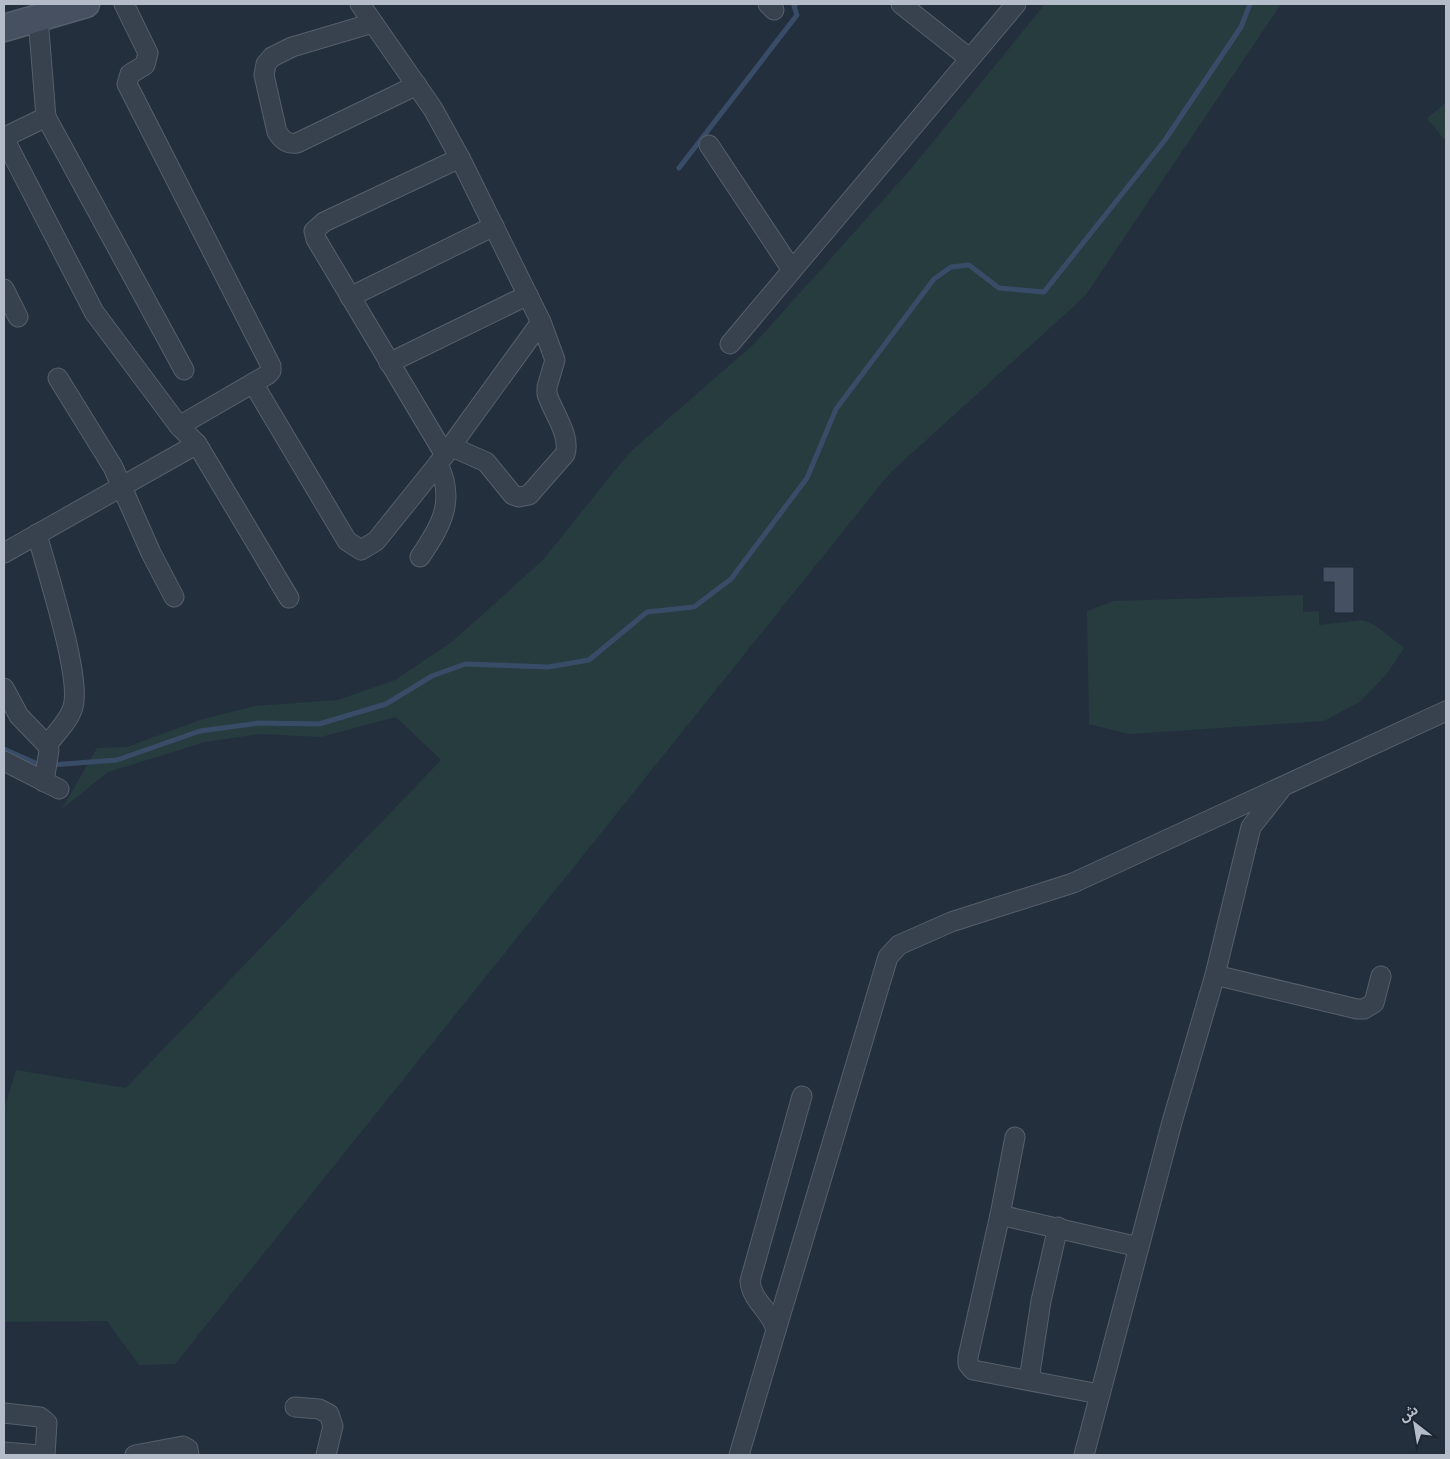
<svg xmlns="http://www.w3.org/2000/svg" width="1450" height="1459" font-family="Montserrat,'Noto Sans Arabic',sans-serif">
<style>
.green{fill:#263c3f}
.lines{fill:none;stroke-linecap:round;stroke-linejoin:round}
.stream{stroke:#394c67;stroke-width:5}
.building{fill:#455162;stroke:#1f2835}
.street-casing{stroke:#565f6c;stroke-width:21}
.secondary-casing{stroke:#565f6c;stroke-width:29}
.street{stroke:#38414e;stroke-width:19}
.secondary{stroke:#465061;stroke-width:26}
</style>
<rect width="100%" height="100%" fill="#242f3e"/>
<!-- green -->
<g class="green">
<path d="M1045 4H1281L1085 296 889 474 175 1364 139 1365 107 1321 4 1322V1110L16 1070 126 1088 441 760 396 717 321 737 259 734 205 742 108 772 62 809 97 748 127 747 200 720 254 706 338 700 395 680 453 641 543 560 629 453 755 343 910 170Z"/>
<path d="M1446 103V142L1427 118Z"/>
<path d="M1303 595V612L1319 611V625L1362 620 1375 625 1404 648 1386 675 1361 701 1324 721 1129 734 1089 724 1087 611 1114 601Z"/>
</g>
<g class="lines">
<!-- stream -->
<g class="stream">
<path d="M679 168 797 15 794 6 796 4"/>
<path d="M4 749 42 766"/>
<path d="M51 765 117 760 200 731 259 723 319 724 386 704 432 676 465 664 548 667 589 660 647 612 694 607 731 579 807 478 836 409 934 279 951 267 969 265 999 288 1044 292 1165 140 1241 27 1250 4"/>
</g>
</g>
<!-- building -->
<path class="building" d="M1323 567H1354V613H1334V582H1323Z"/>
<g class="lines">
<defs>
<g id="street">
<path d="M124 4 148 53 145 65 130 74 127 84 271 366V371L267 375 179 426"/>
<path d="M360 4 433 109 460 158 541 322 555 360 547 387V394C553 413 571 435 565 454L529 495 519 497 513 495 486 462 452 447"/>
<path d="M768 4 774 10"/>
<path d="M901 4 969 58"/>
<path d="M38 18 46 117 184 370"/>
<path d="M373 23 292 47 272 57 266 64 264 75 277 132C283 141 287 144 297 143L417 85"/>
<path d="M46 117 9 135 7 144 94 312 179 426 197 444 289 598"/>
<path d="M709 145 792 270"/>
<path d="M4 289 18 317"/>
<path d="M350 297 494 226"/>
<path d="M730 344 1016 4"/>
<path d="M389 363 528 295"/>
<path d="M58 378 113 467 151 553 174 597"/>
<path d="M253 383 347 541 361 550 376 541 438 464 541 322"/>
<path d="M445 455 316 239 314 231 324 222 460 158"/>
<path d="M37 534C46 569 82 677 73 707 69 721 56 733 47 745"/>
<path d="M4 553 197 444"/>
<path d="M420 557C441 526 456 501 438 464"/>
<path d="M4 688 19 716 47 745 49 750 44 782"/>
<path d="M4 761 59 789"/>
<path d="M1215 975 1357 1009H1364L1374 1003 1381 976"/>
<path d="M1015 1137 1000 1215 968 1357V1364L973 1370 1099 1394"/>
<path d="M1000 1215 1139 1247"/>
<path d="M776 1330 888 957 899 945 951 922 1073 883 1446 711"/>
<path d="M1029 1380 1041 1301 1058 1227"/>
<path d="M295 1407 319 1409 329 1414 333 1426 326 1455"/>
<path d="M4 1413 40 1417 47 1423 45 1455"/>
<path d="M4 1452 40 1455"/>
<path d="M135 1455 183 1446 188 1449 189 1455"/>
<path d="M739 1455 776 1330C771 1310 752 1302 750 1281L802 1096"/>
<path d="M1084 1455 1172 1122 1215 975 1251 827 1281 789"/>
</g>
<path id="secondary" d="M4 28 86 4"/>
</defs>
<!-- street casing -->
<use href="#street" class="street-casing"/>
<!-- secondary casing -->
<use href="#secondary" class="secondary-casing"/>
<!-- street -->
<use href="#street" class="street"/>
<!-- secondary -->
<use href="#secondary" class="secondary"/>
</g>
<!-- border -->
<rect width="1450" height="1459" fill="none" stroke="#b4bcc9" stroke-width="10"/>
<!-- north arrow -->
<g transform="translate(1415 1424) rotate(329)" stroke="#1d2633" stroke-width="4" paint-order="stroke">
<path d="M0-4L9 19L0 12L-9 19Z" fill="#b4bcc9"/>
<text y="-8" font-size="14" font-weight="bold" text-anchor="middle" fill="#b4bcc9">ش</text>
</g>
</svg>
